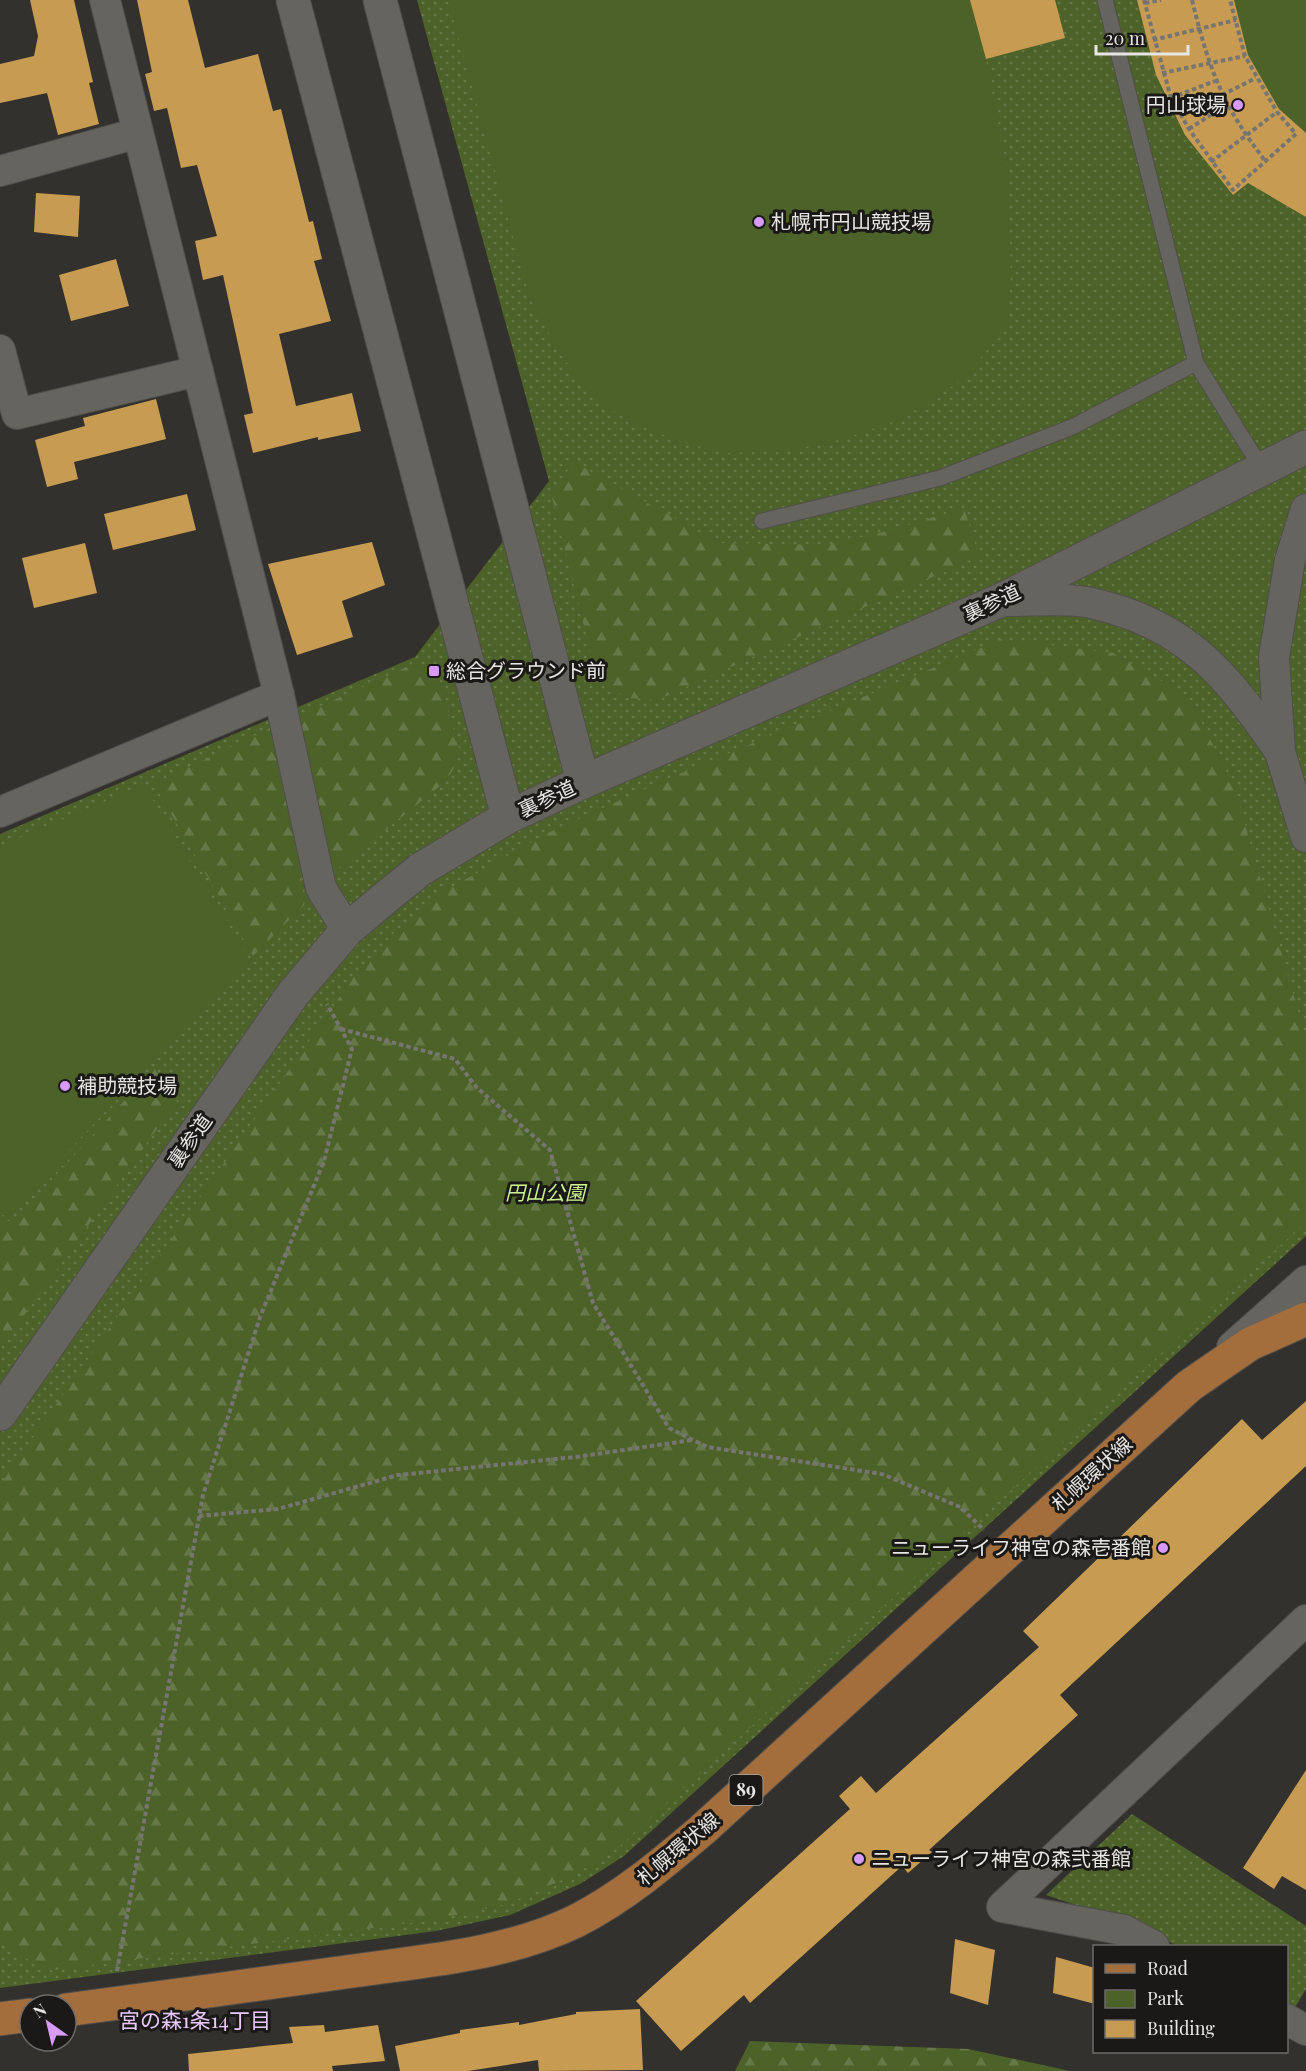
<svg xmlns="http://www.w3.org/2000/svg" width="1306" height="2071" font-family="'Playfair Display','Noto Sans JP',serif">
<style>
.green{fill:url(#green-dots)}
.forest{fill:url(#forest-firs)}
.pitch{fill:#4d6229}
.building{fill:#c79c52}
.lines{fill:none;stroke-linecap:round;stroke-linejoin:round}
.lane-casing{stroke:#504e4b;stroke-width:17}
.street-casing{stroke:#504e4b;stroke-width:32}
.secondary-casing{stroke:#504e4b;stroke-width:35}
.primary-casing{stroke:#504e4b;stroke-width:35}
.path{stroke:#777571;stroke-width:4;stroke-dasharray:4.5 3;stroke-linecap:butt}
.lane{stroke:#66645f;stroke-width:15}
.street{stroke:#66645f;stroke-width:30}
.secondary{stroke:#66645f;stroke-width:33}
.primary{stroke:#a36d3c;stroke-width:33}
.poi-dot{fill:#d89af8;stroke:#1a1917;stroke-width:2}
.labels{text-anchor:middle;stroke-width:6;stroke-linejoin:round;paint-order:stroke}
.shield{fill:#1a1917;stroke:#aaa8a6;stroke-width:1.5}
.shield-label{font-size:18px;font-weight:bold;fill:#e8e6e3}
.poi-label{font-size:20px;fill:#e8e6e3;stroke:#1a1917;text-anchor:start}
.street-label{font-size:20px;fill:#e8e6e3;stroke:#1a1917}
.park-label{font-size:20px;font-style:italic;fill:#cbf28c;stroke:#1a1917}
.neighbourhood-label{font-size:21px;fill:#eac8fc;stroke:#1a1917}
</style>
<defs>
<pattern id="green-dots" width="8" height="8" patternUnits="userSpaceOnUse" patternTransform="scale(1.5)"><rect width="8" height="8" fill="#4d6229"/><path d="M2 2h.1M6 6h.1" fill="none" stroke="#677848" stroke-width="1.8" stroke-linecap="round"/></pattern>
<pattern id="forest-firs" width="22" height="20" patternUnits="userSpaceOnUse" patternTransform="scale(1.5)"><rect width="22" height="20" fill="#4d6229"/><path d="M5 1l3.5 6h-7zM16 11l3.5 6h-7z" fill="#677848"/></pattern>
</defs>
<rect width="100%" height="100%" fill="#33312d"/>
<!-- green -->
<g class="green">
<path d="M417 0H1306V1236L624 1856 580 1884 510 1915 436 1931 0 1988V834L415 657 549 481Z"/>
<path d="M1132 1814 1306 1926V1989L1294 2009 1287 2005 1286 1946H1177L1144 1928 1046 1895Z"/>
</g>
<!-- forest -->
<g class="forest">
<path d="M574 462 719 543 826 545 888 531 964 508 979 556 657 700 627 698 607 684 592 658 551 493Z"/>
<path d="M1002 639 1113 653 1188 696 1234 786 1306 1039V1222L620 1846 576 1874 507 1904 434 1920 45 1971 0 1941V1485L353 978 390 937 434 897 550 832 667 779Z"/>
<path d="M418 662 426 678 440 684 460 751 456 765 445 782 336 870 328 867 298 716Z"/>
<path d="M270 728 301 869 304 905 253 956 154 784Z"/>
<path d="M154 1068 177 1101 0 1349V1223L16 1219Z"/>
<path d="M750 2041 968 2049 1070 2071H735Z"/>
</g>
<!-- pitch -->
<g class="pitch">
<path d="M448 0H1055L1065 38 986 60 1007 169 1011 274 1006 328 967 374 936 399 895 421 843 439 791 450 727 453 678 441 644 427 610 409 581 382 559 352 530 298Z"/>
<path d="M1136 0H1306V217L1248 183 1233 195 1185 135 1156 75Z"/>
<path d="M144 785 249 959 9 1214 0 1216V846Z"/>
</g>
<!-- building -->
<g class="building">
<path d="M30 0H74L93 82 89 83 99 124 58 135 47 93 0 103V64L34 56 38 36Z"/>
<path d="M137 0H188L205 68 258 54 273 111 281 109 309 222 313 221 322 259 314 261 331 321 279 334 296 406 352 393 361 431 318 440V437L253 453 244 415 253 413 223 275 203 280 195 241 217 236 197 165 181 168 167 108 154 111 145 74 152 72Z"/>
<path d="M970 0H1055L1065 38 986 59Z"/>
<path d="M1137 0H1234L1248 55 1279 109 1306 133V217L1248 183 1233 195 1185 135 1156 75Z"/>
<path d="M36 193 80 196 78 237 34 232Z"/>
<path d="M116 259 129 306 71 321 59 275Z"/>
<path d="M156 399 166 439 74 462 78 479 47 487 35 440 85 426 83 418Z"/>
<path d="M187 494 196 530 113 550 104 514Z"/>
<path d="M372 542 385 585 342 601 353 637 297 655 268 564Z"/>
<path d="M85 543 97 593 34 608 22 558Z"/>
<path d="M1306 1401V1466L1060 1695 1078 1715 929 1850 932 1852 908 1873 902 1866 750 2003 744 1995 681 2051 636 2001 850 1809 839 1796 861 1776 876 1793 1039 1647 1023 1631 1242 1419 1262 1440Z"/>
<path d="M1306 1770V1890L1282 1876 1274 1889 1243 1868Z"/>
<path d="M955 1939 995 1950 988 2005 950 1993Z"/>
<path d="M1056 1957 1095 1968V2004L1053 1993Z"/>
<path d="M640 2009 643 2070 539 2071 538 2060 468 2071H400L395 2046 460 2033V2030L519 2022V2025L576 2014V2012Z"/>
<path d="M324 2025 325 2032 378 2025 385 2061 332 2066 333 2071H189L188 2054 293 2043 289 2027Z"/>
</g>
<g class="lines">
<defs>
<g id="lane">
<path d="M1105 0 1196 363 1262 469"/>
<path d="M762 521 940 478 1072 427 1196 363"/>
</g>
<g id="street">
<path d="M105 0 279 695 321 888 347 930"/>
<path d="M0 171 138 133"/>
<path d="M0 350 17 414 198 371"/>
<path d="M1306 509 1290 560 1274 657 1280 752 1306 837"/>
<path d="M999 601C1025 602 1067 597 1091 603 1187 624 1227 675 1280 752"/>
<path d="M0 812 279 695"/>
<path d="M1232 1347 1306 1281"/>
<path d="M1154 1946 1124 1930 1002 1907 1306 1620"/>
<path d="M1286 2019 1306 2030"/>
</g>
<g id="secondary">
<path d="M293 0 508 817"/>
<path d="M380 0 583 782"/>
<path d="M0 1414 293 994 347 930 385 898 421 869 508 817 583 782 999 601 1306 447"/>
</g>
<g id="primary">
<path d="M66 2010C159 1998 253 1985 346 1972 421 1961 507 1955 576 1921 623 1897 662 1864 702 1830L1189 1386 1250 1344 1306 1319"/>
<path d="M0 2019 30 2015"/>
</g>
</defs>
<!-- lane casing -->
<use href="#lane" class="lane-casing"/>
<!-- street casing -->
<use href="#street" class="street-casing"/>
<!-- secondary casing -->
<use href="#secondary" class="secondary-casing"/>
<!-- primary casing -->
<use href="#primary" class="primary-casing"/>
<!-- path -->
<g class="path">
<path d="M1144 0 1171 98 1189 129 1233 190 1296 134 1277 112 1245 56 1230 0"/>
<path d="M1192 0C1209 69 1222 105 1266 162"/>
<path d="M1145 3 1161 0"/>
<path d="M1153 40 1236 20"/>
<path d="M1162 73 1245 56"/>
<path d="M1222 95 1256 78"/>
<path d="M1171 98 1215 81"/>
<path d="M1189 129 1226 105"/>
<path d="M1211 162 1277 112"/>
<path d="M341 1029 455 1059 477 1088 550 1150 593 1303 669 1428 707 1447 882 1474 960 1507 984 1530"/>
<path d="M199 1516 278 1509 398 1475 576 1457 692 1440"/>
<path d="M117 1971 203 1495 260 1317 324 1161 352 1049 327 1004"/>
</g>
<!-- lane -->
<use href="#lane" class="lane"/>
<!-- street -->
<use href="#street" class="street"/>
<!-- secondary -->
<use href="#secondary" class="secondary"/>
<!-- primary -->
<use href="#primary" class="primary"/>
</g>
<!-- markers -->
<g class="poi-dot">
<circle cx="1238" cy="105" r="6"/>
<circle cx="759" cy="222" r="6"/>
<rect x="428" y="665" width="12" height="12" rx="3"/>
<circle cx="65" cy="1086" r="6"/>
<circle cx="1163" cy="1548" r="6"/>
<circle cx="859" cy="1859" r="6"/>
</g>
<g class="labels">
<!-- shield labels -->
<rect class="shield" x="729.5" y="1775" width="33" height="30" rx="4.5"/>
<g class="shield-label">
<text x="746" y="1796">89</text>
</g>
<!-- poi labels -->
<g class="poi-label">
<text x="1226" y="112" text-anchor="end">円山球場</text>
<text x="771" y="229">札幌市円山競技場</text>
<text x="446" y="678">総合グラウンド前</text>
<text x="77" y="1093">補助競技場</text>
<text x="1151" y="1555" text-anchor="end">ニューライフ神宮の森壱番館</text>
<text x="871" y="1866">ニューライフ神宮の森弐番館</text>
</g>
<!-- street labels -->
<g class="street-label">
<text transform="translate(992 603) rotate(-25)" y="7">裏参道</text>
<text transform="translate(547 799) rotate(-25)" y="7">裏参道</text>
<text transform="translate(190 1141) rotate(-55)" y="7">裏参道</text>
<text transform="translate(1092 1474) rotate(-42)" y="7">札幌環状線</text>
<text transform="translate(678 1849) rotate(-40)" y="7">札幌環状線</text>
</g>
<!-- park labels -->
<g class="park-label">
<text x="545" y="1200">円山公園</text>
</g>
<!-- neighbourhood labels -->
<g class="neighbourhood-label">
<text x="195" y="2028">宮の森1条14丁目</text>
</g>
</g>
<!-- legend -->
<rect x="1093" y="1945" width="195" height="108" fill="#1a1917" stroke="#6c6b69" stroke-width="1.5"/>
<rect x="1105" y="1964" width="30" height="9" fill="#a36d3c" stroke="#6c6b69" stroke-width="1.5"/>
<text x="1147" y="1975" font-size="18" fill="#e8e6e3">Road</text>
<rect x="1105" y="1990" width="30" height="18" fill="#4d6229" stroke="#6c6b69" stroke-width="1.5"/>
<text x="1147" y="2005" font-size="18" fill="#e8e6e3">Park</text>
<rect x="1105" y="2020" width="30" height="18" fill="#c79c52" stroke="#6c6b69" stroke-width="1.5"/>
<text x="1147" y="2035" font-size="18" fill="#e8e6e3">Building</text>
<!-- north arrow -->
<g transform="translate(48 2023) rotate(326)"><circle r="28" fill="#1a1917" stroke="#6c6b69" stroke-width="1.5"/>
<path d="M0-4.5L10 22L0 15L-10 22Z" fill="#d89af8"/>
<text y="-9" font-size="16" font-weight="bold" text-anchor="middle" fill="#e8e6e3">N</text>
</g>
<!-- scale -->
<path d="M1096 45v9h92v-9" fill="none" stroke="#e8e6e3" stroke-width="3"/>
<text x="1105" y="45" font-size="18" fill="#e8e6e3" stroke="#1a1917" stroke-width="4.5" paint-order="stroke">20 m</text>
</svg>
